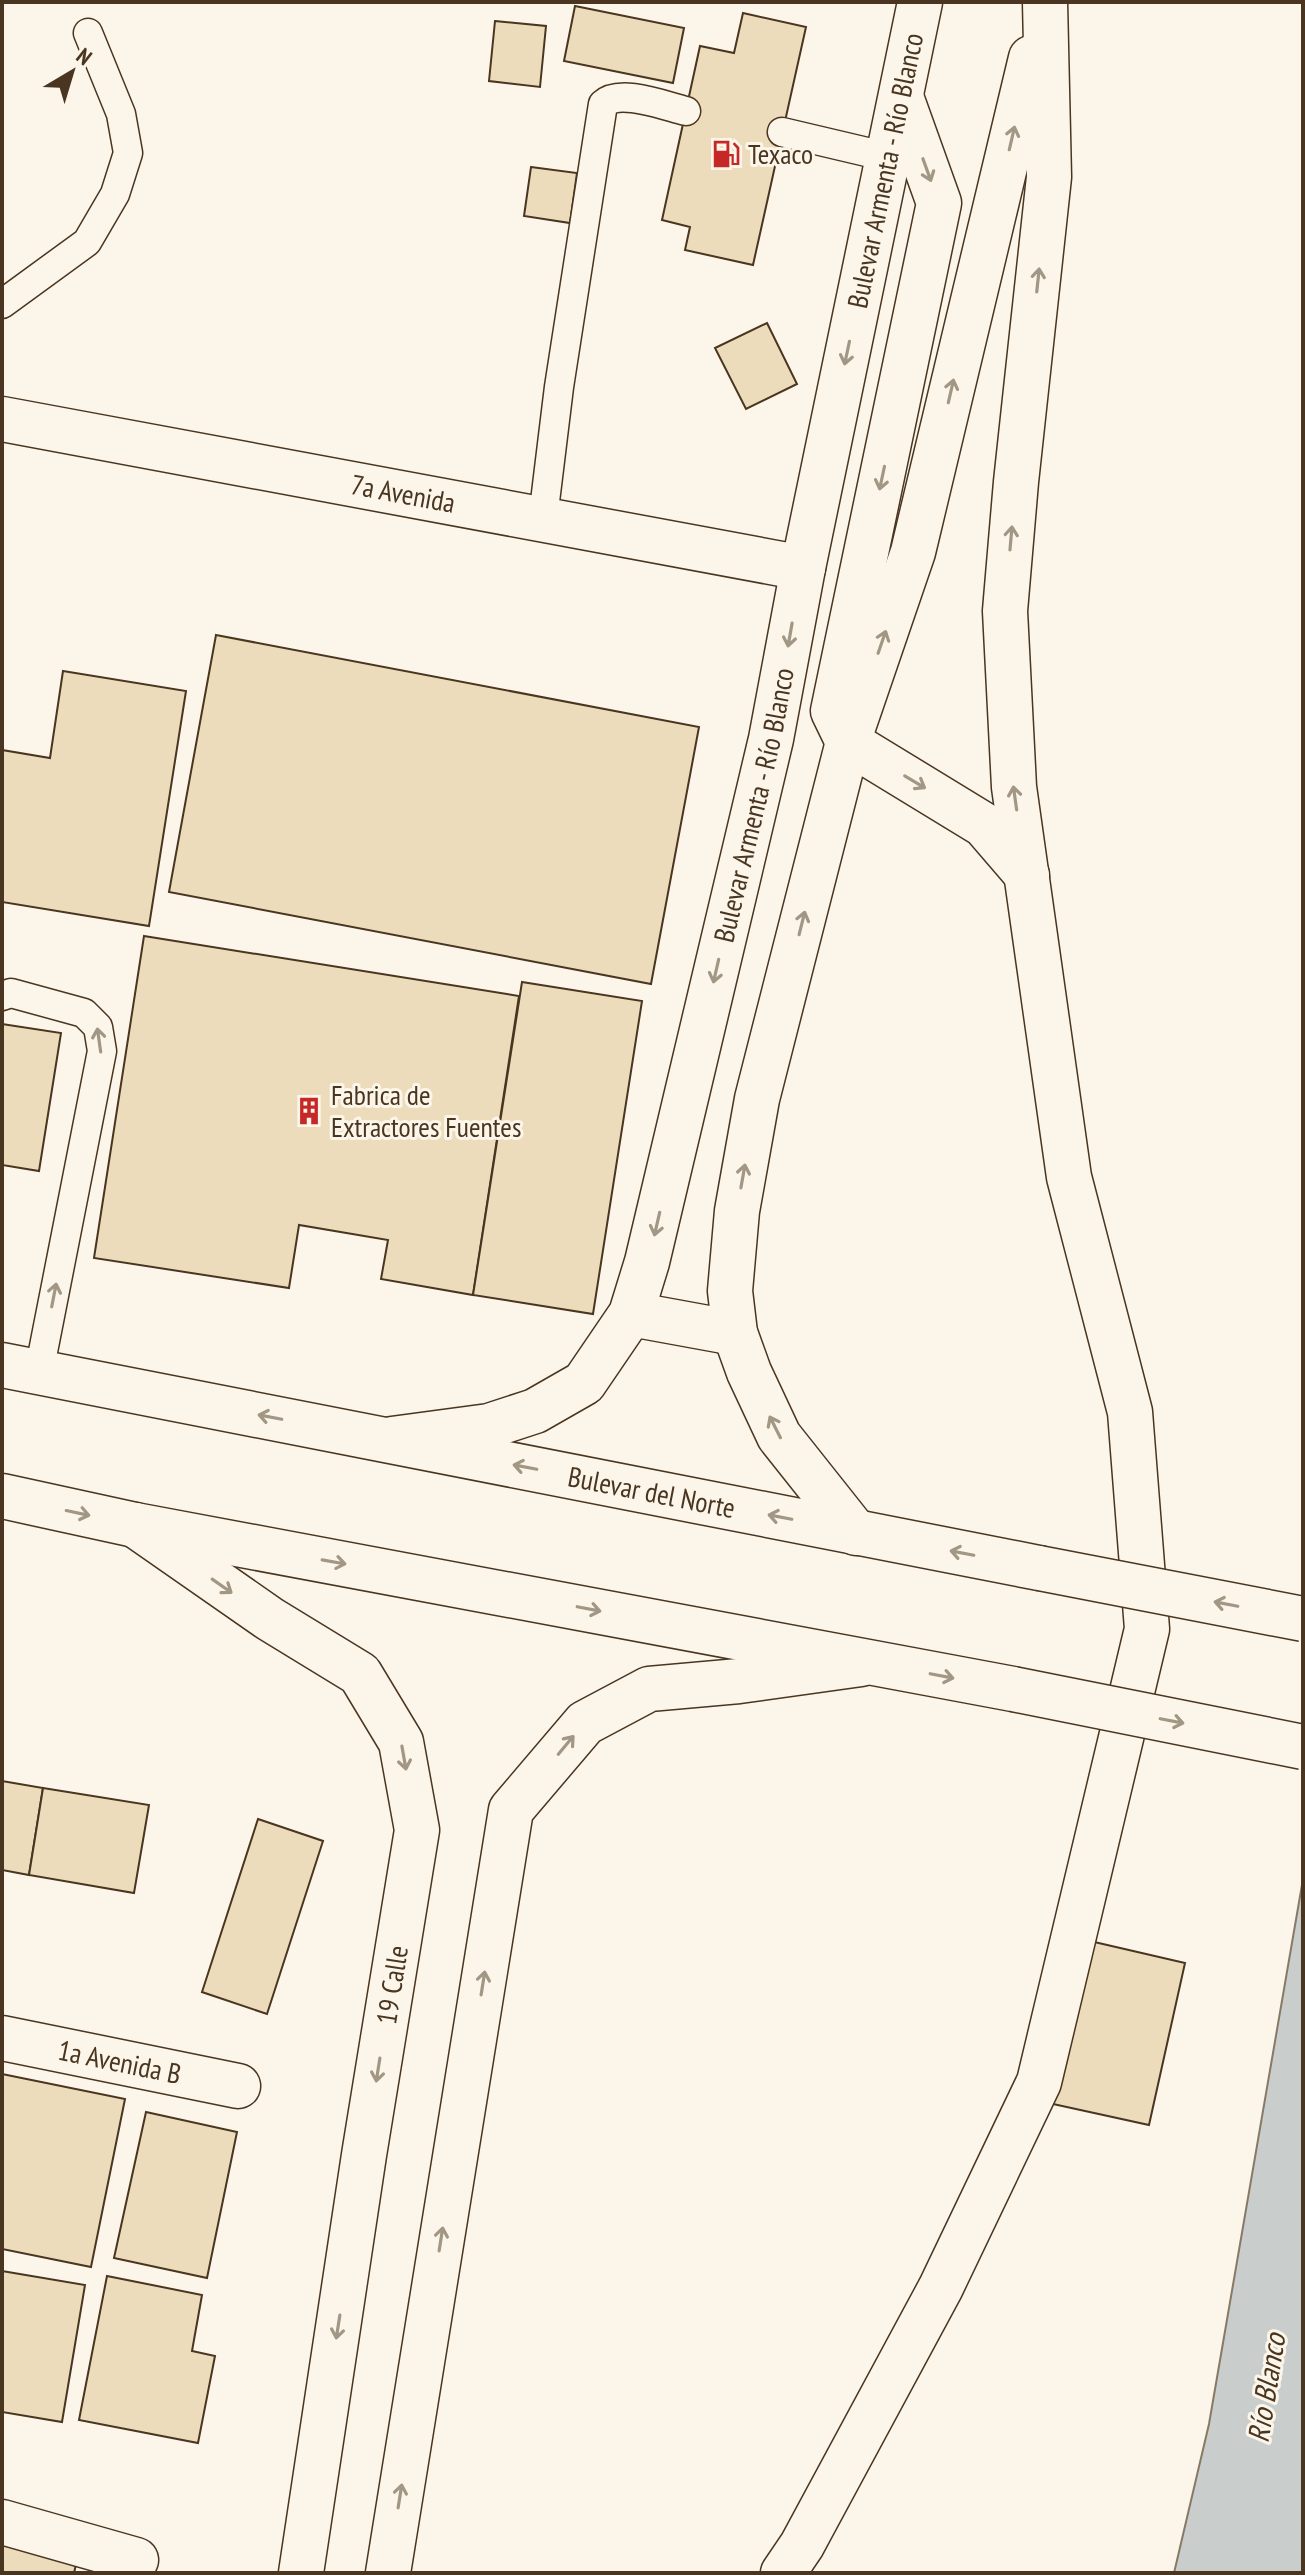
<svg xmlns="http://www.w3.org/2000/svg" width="1305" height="2575" font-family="'PT Sans Narrow',sans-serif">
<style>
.water{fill:#c9cecd;stroke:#887966;stroke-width:2}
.building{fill:#ecdcbc;stroke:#4a3520;stroke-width:2}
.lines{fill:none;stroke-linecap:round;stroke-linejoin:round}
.lane-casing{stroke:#4a3520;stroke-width:31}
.street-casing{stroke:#4a3520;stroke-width:47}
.secondary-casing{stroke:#4a3520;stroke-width:47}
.highway-casing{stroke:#4a3520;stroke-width:47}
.lane{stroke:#fbf6e9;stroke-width:28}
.street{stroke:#fbf6e9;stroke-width:44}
.secondary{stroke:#fbf6e9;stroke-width:44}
.highway{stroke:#fbf6e9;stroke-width:44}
.highway-bridge-casing{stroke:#4a3520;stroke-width:47;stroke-linecap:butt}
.highway-bridge{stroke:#fbf6e9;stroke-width:44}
.oneway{stroke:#a29684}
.labels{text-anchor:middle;stroke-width:6;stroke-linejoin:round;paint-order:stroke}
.poi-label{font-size:28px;fill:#4a3520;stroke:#fbf6e9;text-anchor:start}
.street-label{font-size:28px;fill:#4a3520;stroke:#fbf6e9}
.water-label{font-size:30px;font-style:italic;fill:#4a3520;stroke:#fbf6e9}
</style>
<rect width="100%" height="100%" fill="#fbf6e9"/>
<!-- water -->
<path class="water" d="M1303 1879V2573H1174L1209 2424Z"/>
<!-- building -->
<g class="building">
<path d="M575 6 684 28 673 83 564 61Z"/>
<path d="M743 13 806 27 753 265 685 250 690 227 662 220 700 46 734 53Z"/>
<path d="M495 21 546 26 540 87 489 81Z"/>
<path d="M531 167 577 173 570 223 524 216Z"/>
<path d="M767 323 797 384 746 409 715 348Z"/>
<path d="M216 635 699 727 651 984 169 892Z"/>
<path d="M63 671 186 691 149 926 2 902V750L50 758Z"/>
<path d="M144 936 519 996 473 1295 381 1279 388 1240 299 1225 289 1288 94 1258Z"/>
<path d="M522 982 642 1001 593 1314 473 1295Z"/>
<path d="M2 1024 61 1033 39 1171 2 1165Z"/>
<path d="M2 1781 43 1788 29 1875 2 1870Z"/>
<path d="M43 1788 149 1805 134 1893 29 1875Z"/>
<path d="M258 1819 323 1841 267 2014 202 1992Z"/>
<path d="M1090 1941 1185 1963 1149 2125 1053 2104Z"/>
<path d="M2 2074 125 2099 91 2267 2 2249Z"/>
<path d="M146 2112 237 2132 207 2278 114 2258Z"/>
<path d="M2 2271 85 2285 62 2422 2 2412Z"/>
<path d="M107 2276 202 2295 192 2351 215 2356 198 2443 79 2420Z"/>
<path d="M2 2543 77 2560 74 2573H2Z"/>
</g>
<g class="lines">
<defs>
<g id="lane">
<path d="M782 132 888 157"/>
<path d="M2 304 87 242 115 194 128 153 121 114 88 33"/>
<path d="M543 518 559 387 603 104C620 88 665 106 686 111"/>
<path d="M2 996 11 993 84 1013 98 1027 102 1051 39 1372"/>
</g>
<g id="street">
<path id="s1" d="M2 419 803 568"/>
<path id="s2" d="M2 2038 238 2086"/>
<path d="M2 2522 136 2560"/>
</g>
<g id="secondary">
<path d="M901 97 939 203 833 711 848 742 984 825 1027 875"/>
<path d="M631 1314 735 1333"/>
<path id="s3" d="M392 1439 489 1426 535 1411 584 1383 631 1314 647 1262 771 739 803 568 920 2"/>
<path d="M135 1525 270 1619 360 1674 401 1742 417 1830 364 2155 301 2573"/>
<path d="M856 1533 779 1436 749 1372 735 1333 730 1291 737 1211 757 1099 848 742 913 552 1031 58"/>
<path d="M388 2573 511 1810 585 1723 649 1689 739 1681 861 1664"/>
<path d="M783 2573 802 2545 941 2287 1039 2082 1147 1629 1130 1412 1069 1177 1014 787 1005 611 1016 482 1049 177 1045 2"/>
</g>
<g id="highway">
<path id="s4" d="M2 1365 1039 1568"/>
<path d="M2 1496 135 1525 1013 1689"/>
</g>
</defs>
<!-- lane casing -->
<use href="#lane" class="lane-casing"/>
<!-- street casing -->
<use href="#street" class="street-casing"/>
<!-- secondary casing -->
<use href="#secondary" class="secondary-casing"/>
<!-- highway casing -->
<use href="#highway" class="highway-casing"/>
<!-- lane -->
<use href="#lane" class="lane"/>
<!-- street -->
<use href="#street" class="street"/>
<!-- secondary -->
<use href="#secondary" class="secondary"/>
<!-- highway -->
<use href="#highway" class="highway"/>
<defs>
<g id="highway-bridge">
<path d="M1039 1568 1303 1619"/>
<path d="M1013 1689 1303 1747"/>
</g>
</defs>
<!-- highway-bridge casing -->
<use href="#highway-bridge" class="highway-bridge-casing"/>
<!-- highway-bridge -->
<use href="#highway-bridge" class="highway-bridge"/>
</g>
<!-- one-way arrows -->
<defs><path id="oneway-shaft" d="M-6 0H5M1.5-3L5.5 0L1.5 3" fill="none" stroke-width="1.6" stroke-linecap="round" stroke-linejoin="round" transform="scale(2)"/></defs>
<g class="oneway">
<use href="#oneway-shaft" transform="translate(1012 138) rotate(-77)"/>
<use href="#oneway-shaft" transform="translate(927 170) rotate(70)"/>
<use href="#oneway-shaft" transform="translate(1038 280) rotate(-84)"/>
<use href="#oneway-shaft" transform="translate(847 353) rotate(102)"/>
<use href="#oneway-shaft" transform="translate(951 391) rotate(-77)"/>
<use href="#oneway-shaft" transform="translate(882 478) rotate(102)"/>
<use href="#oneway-shaft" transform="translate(1011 538) rotate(-85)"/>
<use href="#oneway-shaft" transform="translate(790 635) rotate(100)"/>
<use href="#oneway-shaft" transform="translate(882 642) rotate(-71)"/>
<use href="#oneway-shaft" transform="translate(915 782) rotate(31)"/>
<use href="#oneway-shaft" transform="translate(1015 798) rotate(-98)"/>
<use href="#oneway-shaft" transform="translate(802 923) rotate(-76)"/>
<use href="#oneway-shaft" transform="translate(716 971) rotate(103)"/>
<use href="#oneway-shaft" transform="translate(99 1040) rotate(-98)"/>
<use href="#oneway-shaft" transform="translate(743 1176) rotate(-80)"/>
<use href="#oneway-shaft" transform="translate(657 1224) rotate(103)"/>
<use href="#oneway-shaft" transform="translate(54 1295) rotate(-79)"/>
<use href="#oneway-shaft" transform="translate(270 1417) rotate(-169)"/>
<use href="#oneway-shaft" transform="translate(775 1427) rotate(-117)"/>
<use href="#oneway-shaft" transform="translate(525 1467) rotate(-169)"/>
<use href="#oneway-shaft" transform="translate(78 1513) rotate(12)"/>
<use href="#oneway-shaft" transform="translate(780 1517) rotate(-169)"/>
<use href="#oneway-shaft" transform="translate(962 1553) rotate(-169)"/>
<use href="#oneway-shaft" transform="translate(334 1562) rotate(10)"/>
<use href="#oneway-shaft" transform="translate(222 1586) rotate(35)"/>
<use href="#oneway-shaft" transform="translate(1226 1604) rotate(-169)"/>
<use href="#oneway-shaft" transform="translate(589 1609) rotate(11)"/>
<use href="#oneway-shaft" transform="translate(942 1676) rotate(11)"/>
<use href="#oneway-shaft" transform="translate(1172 1721) rotate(11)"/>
<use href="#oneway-shaft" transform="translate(566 1745) rotate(-50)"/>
<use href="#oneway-shaft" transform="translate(404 1758) rotate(80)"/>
<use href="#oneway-shaft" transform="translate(483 1983) rotate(-81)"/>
<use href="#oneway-shaft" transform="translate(378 2070) rotate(99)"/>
<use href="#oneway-shaft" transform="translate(441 2239) rotate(-81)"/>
<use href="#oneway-shaft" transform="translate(338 2327) rotate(99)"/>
<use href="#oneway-shaft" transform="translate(400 2496) rotate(-81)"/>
</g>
<!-- icons -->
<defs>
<symbol id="fuel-bare" viewBox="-9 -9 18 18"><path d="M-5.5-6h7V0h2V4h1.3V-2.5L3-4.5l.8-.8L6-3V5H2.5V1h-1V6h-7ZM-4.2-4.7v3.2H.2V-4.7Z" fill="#c62828" stroke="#fbf6e9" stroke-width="2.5" paint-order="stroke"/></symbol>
<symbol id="building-bare" viewBox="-9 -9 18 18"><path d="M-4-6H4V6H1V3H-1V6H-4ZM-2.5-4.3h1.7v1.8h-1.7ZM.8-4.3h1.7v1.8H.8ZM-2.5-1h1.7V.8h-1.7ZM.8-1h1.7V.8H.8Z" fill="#c62828" stroke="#fbf6e9" stroke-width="2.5" paint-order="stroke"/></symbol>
</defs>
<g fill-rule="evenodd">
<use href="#fuel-bare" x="706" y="134" width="40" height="40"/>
<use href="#building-bare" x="289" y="1091" width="40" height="40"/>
</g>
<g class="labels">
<!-- poi labels -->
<g class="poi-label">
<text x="748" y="164">Texaco</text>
<text x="331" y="1105">Fabrica de<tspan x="331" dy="32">Extractores Fuentes</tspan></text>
</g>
<!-- street labels -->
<g class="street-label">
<text dy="10" stroke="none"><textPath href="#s3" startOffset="1458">Bulevar Armenta - Río Blanco</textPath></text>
<text dy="10" stroke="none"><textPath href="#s1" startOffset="408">7a Avenida</textPath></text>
<text dy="10" stroke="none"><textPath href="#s3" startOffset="810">Bulevar Armenta - Río Blanco</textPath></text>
<text dy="10" stroke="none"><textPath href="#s4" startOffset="662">Bulevar del Norte</textPath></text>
<text transform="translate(392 1985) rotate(-81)" y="10">19 Calle</text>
<text dy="10" stroke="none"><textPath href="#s2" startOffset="120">1a Avenida B</textPath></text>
</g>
<!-- water labels -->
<g class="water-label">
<text transform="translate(1267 2388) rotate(-81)" y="10">Río Blanco</text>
</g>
</g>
<!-- border -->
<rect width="1305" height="2575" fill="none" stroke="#4a3520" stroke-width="8"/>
<!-- north arrow -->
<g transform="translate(72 72) rotate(38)" stroke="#fbf6e9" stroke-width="6" paint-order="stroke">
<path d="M0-6L14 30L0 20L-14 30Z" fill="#4a3520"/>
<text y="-12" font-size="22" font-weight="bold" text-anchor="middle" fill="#4a3520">N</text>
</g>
</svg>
